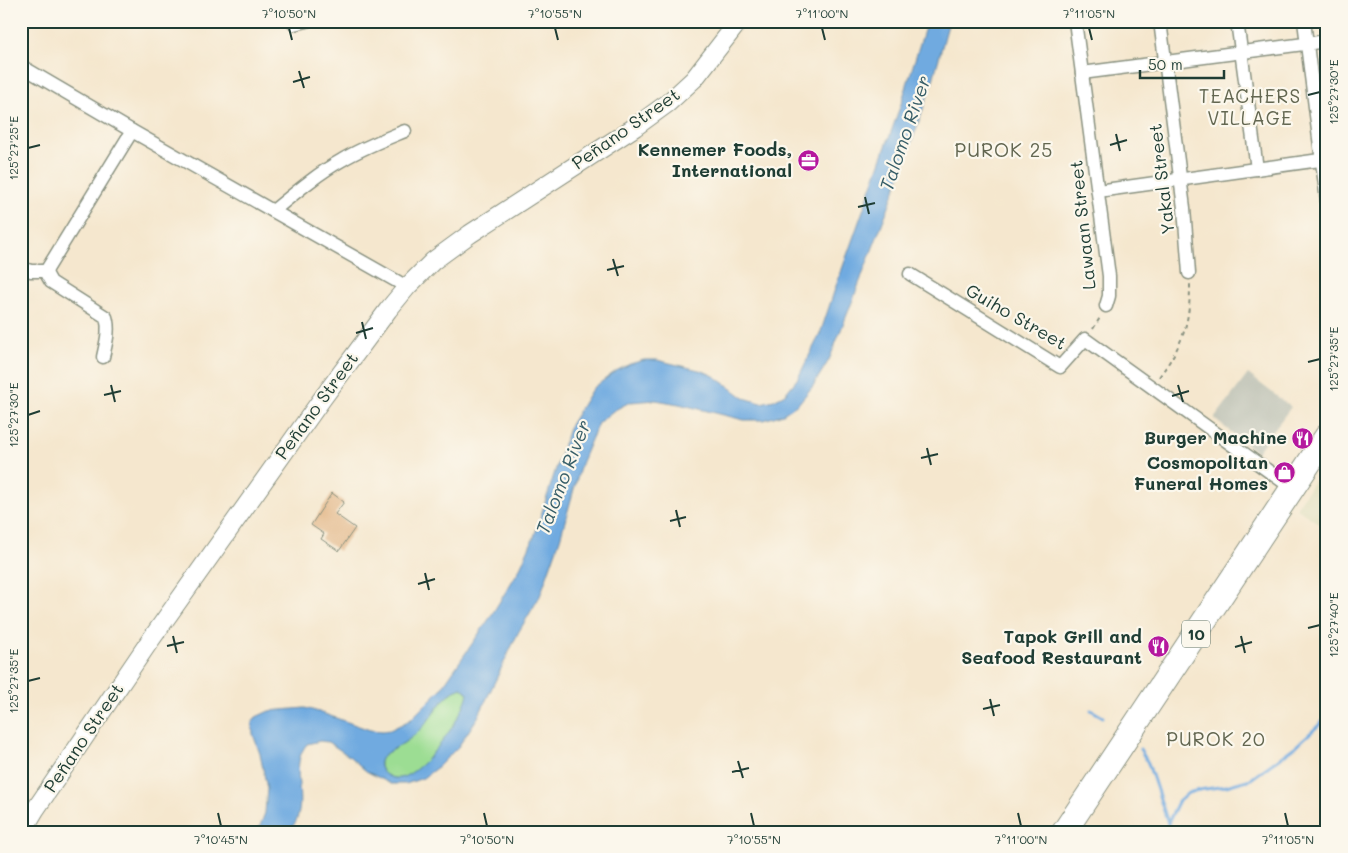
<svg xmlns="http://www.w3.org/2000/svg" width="1348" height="853" font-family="Mali,sans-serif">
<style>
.built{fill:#dfddbb}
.industrial{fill:#c3c6b9}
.green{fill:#9cdd93;stroke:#5e8d64}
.water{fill:#70aae0;stroke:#48748a;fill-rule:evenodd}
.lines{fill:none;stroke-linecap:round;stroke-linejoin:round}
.stream{stroke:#70aae0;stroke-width:3}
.building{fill:#e2b686}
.street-casing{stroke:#8a9281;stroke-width:15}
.secondary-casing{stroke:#8a9281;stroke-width:20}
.highway-casing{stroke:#8a9281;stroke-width:26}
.path{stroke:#8a9281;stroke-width:2;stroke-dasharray:4 4;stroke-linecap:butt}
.street{stroke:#fff;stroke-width:12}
.secondary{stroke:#fff;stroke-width:18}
.highway{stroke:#fff;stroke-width:24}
.ticks{fill:none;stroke:#1f3d34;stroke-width:2}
.labels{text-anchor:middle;stroke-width:4.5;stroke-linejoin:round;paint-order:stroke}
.shield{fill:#fbf7ec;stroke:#61756b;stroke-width:1}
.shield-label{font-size:16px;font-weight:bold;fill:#1f3d34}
.street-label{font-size:18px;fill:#1f3d34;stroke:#fbf7ec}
.poi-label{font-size:18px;font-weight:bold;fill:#1f3d34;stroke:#fbf7ec;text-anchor:end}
.neighbourhood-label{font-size:19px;letter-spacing:1px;fill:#636751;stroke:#fbf7ec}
.water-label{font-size:19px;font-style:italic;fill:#375e68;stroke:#fbf7ec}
.neatline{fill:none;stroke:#1f3d34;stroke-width:2}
.ticks-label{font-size:12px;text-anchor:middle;fill:#1f3d34}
</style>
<rect width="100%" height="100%" fill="#fbf7ec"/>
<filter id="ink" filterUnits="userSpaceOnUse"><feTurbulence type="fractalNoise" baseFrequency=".02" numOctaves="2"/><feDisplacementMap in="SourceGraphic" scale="10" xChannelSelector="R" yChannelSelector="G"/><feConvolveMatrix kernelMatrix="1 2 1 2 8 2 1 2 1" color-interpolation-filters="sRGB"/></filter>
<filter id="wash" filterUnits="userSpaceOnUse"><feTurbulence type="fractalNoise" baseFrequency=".0096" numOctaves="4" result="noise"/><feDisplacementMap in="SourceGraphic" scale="20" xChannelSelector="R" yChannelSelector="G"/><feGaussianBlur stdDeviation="1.12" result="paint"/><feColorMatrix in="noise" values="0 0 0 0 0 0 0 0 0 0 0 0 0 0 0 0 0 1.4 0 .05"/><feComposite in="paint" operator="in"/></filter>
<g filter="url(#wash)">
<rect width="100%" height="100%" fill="#f5e7ce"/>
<!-- built -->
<path class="built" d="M1327 462V529L1296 508Z"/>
<!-- industrial -->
<path class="industrial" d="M1248 374 1291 407 1257 452 1214 419Z"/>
<!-- green -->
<path class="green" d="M461 688 465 689 468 694C464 716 424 773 401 778 386 781 373 766 384 755 387 752 393 750 397 747 406 742 414 736 421 729 434 716 442 694 461 688Z"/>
<!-- water -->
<path class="water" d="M927 21H949L933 80 897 185 852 302 829 360 813 386 798 404 783 414 764 420H744L679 404 656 400 630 402 613 411 598 423 581 464 560 539 540 596 518 633 478 717 458 747 439 766 423 778 406 784H391L366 771 349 756 328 742 320 741 307 744C289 765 306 795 297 819 295 824 291 828 288 832H256L260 826 265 813 267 789 260 754 253 734 252 723 256 717 269 711 305 708 319 712 370 730 383 731 390 730 410 720 441 689 489 619 519 570 534 537 570 425 592 389 616 371 630 364 644 360H657L703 371 714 376 727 385 744 398 761 403 774 400 785 394 798 378 820 334 836 286 900 107ZM461 688 465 690 468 693C464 716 424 773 400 778 387 780 372 767 384 755 387 752 393 750 397 747 406 742 414 736 421 729 434 716 442 694 461 688Z"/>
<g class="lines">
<!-- stream -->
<g class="stream">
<path d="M1091 710 1103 717"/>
<path d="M1140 749 1148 763 1168 823 1169 832"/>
<path d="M1168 823 1178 802 1188 793 1199 790 1226 786 1251 779 1296 746 1319 725 1327 717"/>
</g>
</g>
<g id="blocks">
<!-- building -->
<path class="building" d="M332 493 344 502 335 514 355 528 339 551 321 539 324 534 311 525Z"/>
</g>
</g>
<g filter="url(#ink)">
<use href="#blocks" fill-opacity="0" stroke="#8a9281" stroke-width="1"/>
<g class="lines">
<defs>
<g id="street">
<path d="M1075 21 1109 276V296L1106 306"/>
<path d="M1160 21 1184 208 1189 273"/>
<path d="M1237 21 1257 169"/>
<path d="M1304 21 1327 201"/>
<path d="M294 24 307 21"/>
<path d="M21 66 132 131 407 287"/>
<path d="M1082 73 1327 41"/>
<path d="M1098 191 1327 159"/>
<path d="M273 211C295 193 317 174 342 160 362 148 383 140 405 131"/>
<path d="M21 268 31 271H46"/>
<path d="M46 271 132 131"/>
<path d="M46 271 47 275 51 282 106 317C110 330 106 343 103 357"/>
<path d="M910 274 1060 367 1085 339 1292 488"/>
</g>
<path id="secondary" d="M22 832 35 810 147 645 322 399 388 310 407 287 433 261 470 234 635 127 668 103 694 79 739 21"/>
<path id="highway" d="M1064 832 1327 436"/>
</defs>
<!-- street casing -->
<use href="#street" class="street-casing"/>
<!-- secondary casing -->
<use href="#secondary" class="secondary-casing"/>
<!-- highway casing -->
<use href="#highway" class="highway-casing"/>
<!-- path -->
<g class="path">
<path d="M1093 329 1101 316"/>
<path d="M1159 377C1183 344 1190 324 1190 284"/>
</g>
<!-- street -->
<use href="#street" class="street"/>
<!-- secondary -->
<use href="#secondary" class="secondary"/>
<!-- highway -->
<use href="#highway" class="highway"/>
</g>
</g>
<!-- ticks -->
<path class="ticks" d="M289 28 292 40M555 28 558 40M822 28 825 40M1089 28 1092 40M299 71 304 88M293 82 310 77M1308 95 1320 92M1116 134 1120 151M1110 145 1127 140M28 148 40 145M865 197 869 214M858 207 875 203M613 259 618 276M607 270 624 266M362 322 366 339M356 333 373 328M1308 362 1320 359M111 385 115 402M1178 385 1183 402M104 395 121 391M1172 396 1189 391M28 415 40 411M927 448 931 465M921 458 938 454M676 510 680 527M670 521 686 517M425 573 429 590M418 584 435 579M1308 628 1320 625M173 636 177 653M1241 636 1245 653M167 646 184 642M1235 647 1252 642M28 681 40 678M990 699 994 716M983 709 1000 705M738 761 743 778M732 772 749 768M218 813 221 826M484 813 487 826M751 813 754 826M1018 813 1021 826M1285 813 1288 826"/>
<!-- icons -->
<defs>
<symbol id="office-disc" viewBox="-11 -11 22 22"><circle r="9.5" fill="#b5179e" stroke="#fbf7ec"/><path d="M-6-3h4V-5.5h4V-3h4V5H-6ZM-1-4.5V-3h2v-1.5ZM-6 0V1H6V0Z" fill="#fff"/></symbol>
<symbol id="restaurant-disc" viewBox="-11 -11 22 22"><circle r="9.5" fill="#b5179e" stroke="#fbf7ec"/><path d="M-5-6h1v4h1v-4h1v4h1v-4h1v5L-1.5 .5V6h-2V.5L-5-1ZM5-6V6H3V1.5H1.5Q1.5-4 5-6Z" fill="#fff"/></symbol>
<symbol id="shop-disc" viewBox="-11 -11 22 22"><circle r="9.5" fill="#b5179e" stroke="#fbf7ec"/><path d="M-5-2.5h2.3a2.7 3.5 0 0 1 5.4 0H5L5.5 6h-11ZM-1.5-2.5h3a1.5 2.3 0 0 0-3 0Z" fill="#fff"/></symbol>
</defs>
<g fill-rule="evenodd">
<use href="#office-disc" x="796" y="148" width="25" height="25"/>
<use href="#restaurant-disc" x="1290" y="426" width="25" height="25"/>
<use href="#shop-disc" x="1272" y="460" width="25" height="25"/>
<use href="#restaurant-disc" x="1146" y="634" width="25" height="25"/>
</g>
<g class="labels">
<!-- shield labels -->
<rect class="shield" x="1182" y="620.5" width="28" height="27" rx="4"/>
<g class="shield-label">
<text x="1196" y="640">10</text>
</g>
<!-- street labels -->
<g class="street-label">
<text transform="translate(626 129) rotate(-35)" y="6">Peñano Street</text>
<text transform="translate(1162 179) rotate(-97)" y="6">Yakal Street</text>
<text transform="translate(1083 225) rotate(-96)" y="6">Lawaan Street</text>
<text transform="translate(1016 317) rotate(30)" y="6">Guiho Street</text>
<text transform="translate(317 406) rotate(-54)" y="6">Peñano Street</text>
<text transform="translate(84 738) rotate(-56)" y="6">Peñano Street</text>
</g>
<!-- poi labels -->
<g class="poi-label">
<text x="792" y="156">Kennemer Foods,<tspan x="792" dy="21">International</tspan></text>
<text x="1287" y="444">Burger Machine</text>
<text x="1268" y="469">Cosmopolitan<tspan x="1268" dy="21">Funeral Homes</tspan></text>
<text x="1142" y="643">Tapok Grill and<tspan x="1142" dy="21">Seafood Restaurant</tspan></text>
</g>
<!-- neighbourhood labels -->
<g class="neighbourhood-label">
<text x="1250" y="103">TEACHERS<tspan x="1250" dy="22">VILLAGE</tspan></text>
<text x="1004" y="157">PUROK 25</text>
<text x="1216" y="746">PUROK 20</text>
</g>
<!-- water labels -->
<g class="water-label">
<text transform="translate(905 133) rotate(-71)" y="7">Talomo River</text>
<text transform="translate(563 477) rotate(-69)" y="7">Talomo River</text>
</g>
</g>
<!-- margin -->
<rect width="1348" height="853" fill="none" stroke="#fbf7ec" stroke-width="55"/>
<!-- scale -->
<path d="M1140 70v8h84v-8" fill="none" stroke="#1f3d34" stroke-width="2.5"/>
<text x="1148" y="70" font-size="15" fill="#1f3d34" stroke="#fbf7ec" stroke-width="4" paint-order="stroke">50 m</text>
<rect x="28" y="28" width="1292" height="798" class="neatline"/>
<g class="ticks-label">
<text x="289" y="18">7°10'50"N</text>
<text x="555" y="18">7°10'55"N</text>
<text x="822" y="18">7°11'00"N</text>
<text x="1089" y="18">7°11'05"N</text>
<text transform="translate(1334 92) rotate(-90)" y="4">125°27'30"E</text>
<text transform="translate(14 148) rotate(-90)" y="4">125°27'25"E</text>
<text transform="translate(1334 359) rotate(-90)" y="4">125°27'35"E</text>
<text transform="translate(14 415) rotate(-90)" y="4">125°27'30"E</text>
<text transform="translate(1334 625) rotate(-90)" y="4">125°27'40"E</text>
<text transform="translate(14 681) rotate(-90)" y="4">125°27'35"E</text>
<text x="221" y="844">7°10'45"N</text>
<text x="487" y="844">7°10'50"N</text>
<text x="754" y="844">7°10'55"N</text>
<text x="1021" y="844">7°11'00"N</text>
<text x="1288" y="844">7°11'05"N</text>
</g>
</svg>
